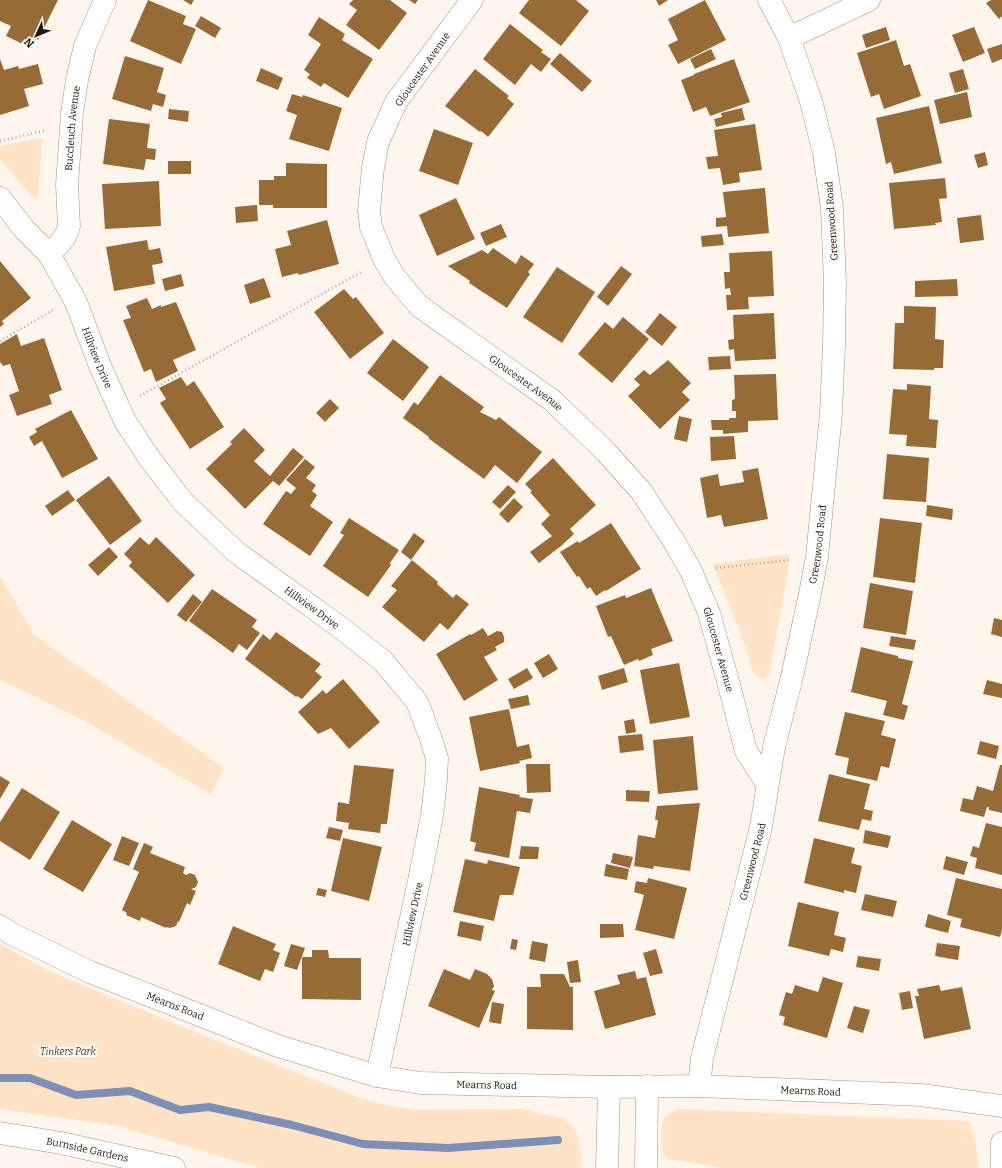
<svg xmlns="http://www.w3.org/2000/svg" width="1002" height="1168" font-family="Bitter,serif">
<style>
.green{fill:#fee3c7}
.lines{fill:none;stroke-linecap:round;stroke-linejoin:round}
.stream{stroke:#7d8fb6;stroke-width:8}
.building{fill:#976b36}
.street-casing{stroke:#a4917d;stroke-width:23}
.secondary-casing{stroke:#a4917d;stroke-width:23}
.path{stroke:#aea69e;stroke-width:2.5;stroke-dasharray:1 3;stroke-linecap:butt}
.street{stroke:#fff;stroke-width:22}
.secondary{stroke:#fff;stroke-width:22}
.labels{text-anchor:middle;stroke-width:4;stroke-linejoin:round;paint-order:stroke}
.street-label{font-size:10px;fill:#1f1810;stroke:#fff}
.park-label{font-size:10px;font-style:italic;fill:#55350a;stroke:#fff}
</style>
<rect width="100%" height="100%" fill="#fef6ed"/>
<!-- green -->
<g class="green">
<path d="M42 138 38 201 28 193 0 159V146Z"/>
<path d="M788 554V571L769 675 763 680 754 674 739 630 713 564Z"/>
<path d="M0 576 34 635 224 768 211 794 79 718 0 680Z"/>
<path d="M0 944 49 971 193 1031 360 1098 385 1105 415 1110 523 1109 565 1119 576 1131 582 1158 580 1168H259L118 1126 0 1109Z"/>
<path d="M677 1109 969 1121 976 1144 979 1168H724L667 1159C659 1147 661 1131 664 1117Z"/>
</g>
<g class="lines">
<!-- stream -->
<path class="stream" d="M0 1078H30L76 1095 130 1091 180 1110 209 1107 292 1125 363 1144 448 1148 558 1140"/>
</g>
<!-- building -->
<g class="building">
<path d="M0 0H58L38 40 36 38 31 48 6 36 11 26 0 21Z"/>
<path d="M148 0 186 16 183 24 196 29 181 64 130 41Z"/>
<path d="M183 0H194L191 5Z"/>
<path d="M353 0H390L407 13 379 50 346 25 357 10 349 4Z"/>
<path d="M409 0H418L415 4Z"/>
<path d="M529 0H576L589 11 561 46 519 13Z"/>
<path d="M656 0H668L659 6Z"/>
<path d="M705 0 726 40 678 64 668 45 678 40 668 19Z"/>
<path d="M991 0H1002V16L999 19 986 3Z"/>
<path d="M201 16 221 28 215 38 195 26Z"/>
<path d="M319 17 345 34 342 40 373 59 348 98 324 83 321 87 307 78 310 74 304 70 321 44 308 35Z"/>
<path d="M510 24 543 50 541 52 551 59 541 72 531 64 515 85 483 59Z"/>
<path d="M886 27 890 40 866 48 862 35Z"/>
<path d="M974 27 985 53 963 62 952 35Z"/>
<path d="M896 40 904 66 910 64 921 96 884 109 879 94 871 97 857 53Z"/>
<path d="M1002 44V59L992 63 987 49Z"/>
<path d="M711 49 716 59 695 69 690 59Z"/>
<path d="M560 53 592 81 582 92 550 64Z"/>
<path d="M125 56 164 68 157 92 166 95 163 107 153 104 151 111 112 99Z"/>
<path d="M0 59 4 70 18 66 19 69 38 64 43 84 24 89 29 106 0 115Z"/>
<path d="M734 59 750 102 710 116 706 107 693 112 681 80 694 75V74Z"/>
<path d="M261 68 283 78 278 90 256 81Z"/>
<path d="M475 69 509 96 507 98 514 104 488 137 481 131 480 132 445 106Z"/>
<path d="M963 69 969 89 955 93 949 73Z"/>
<path d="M967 92 972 117 940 124 934 100Z"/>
<path d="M292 94 302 97 303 95 342 108 329 151 289 139 297 115 286 111Z"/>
<path d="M929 106 942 163 894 174 891 162 886 164 876 118Z"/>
<path d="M742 108 745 120 716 127 714 119 722 117 721 113Z"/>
<path d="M169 109 189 111 188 122 168 119Z"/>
<path d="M109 119 150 124 147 148 156 149 155 160 146 159 144 170 103 164Z"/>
<path d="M755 124 762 170 739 173 740 182 723 185 720 168 708 169 706 157 718 156 714 130Z"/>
<path d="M434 129 473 143 458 185 419 171Z"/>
<path d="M985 152 988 165 978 168 974 155Z"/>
<rect x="168" y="161" width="23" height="13"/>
<path d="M286 163 327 164V208H273V205H259V180H274V176H286Z"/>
<path d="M945 178 947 198 939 199 942 222 935 223 936 225 894 229 889 183Z"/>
<path d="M159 181 161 226 105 229 102 184Z"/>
<path d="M765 188 769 233 728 237 727 226 716 227V218L726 217 723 192Z"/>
<path d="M456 198 475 239 437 256 419 215Z"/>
<path d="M257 205 258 221 236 223 235 207Z"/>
<path d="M981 215 984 240 960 243 957 218Z"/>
<path d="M327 220 339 264 299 275 298 273 282 277 275 249 291 245 287 231Z"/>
<path d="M501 224 507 237 486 246 480 233Z"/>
<path d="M722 234 724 245 702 247 701 236Z"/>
<path d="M147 240 149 250 160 248 163 263 152 265 155 284 114 291 106 247Z"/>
<path d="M493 248 516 264 521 255 534 264 528 272 530 274 507 308 469 283 470 281 448 266 482 250 488 254Z"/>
<path d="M772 251 774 296 748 297 749 309 727 310 726 295H731L730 288 725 289 724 272H730L729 253Z"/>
<path d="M0 261 31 298 2 321 4 324 0 327Z"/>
<path d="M621 266 632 274 608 306 597 297Z"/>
<path d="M557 267 595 292 562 343 523 317Z"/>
<path d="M181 274 184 286 165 291 162 279Z"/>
<path d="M264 278 271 297 250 304 244 285Z"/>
<path d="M957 279 958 296 915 297V281Z"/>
<path d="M344 289 353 299 356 297 384 333 350 359 314 312Z"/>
<path d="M147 298 152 309 161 305V307L176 302 196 350 173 360 178 371 156 382 151 369 144 372 123 320 131 318 126 306Z"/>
<path d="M904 306 936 307 935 339 944 340 943 368H934V370L893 369 895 323H904Z"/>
<path d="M660 313 677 327 662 346 645 332Z"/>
<path d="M774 313 776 359 735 361 734 349 729 350 728 340 734 339 733 315Z"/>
<path d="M623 317 649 339 612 383 578 354 605 322 613 329Z"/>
<path d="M17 334 21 346 44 338 62 390 49 395 52 404 17 416 9 395 19 391 10 364 3 366 0 362V344Z"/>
<path d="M393 339 429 367 403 401 367 373Z"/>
<path d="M730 356 731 369 709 370 708 357Z"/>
<path d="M668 360 691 383 682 392 690 400 660 429 628 396 640 385 634 379 644 370 650 375Z"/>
<path d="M776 374 778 420 748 421V432L723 434V430H712L711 420H729V418H736V411H732V400L735 399 734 375Z"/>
<path d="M440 375 484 407 480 412 496 420 499 417 542 452 517 483 495 465 484 479 428 438 429 437 403 418 414 402 418 405Z"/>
<path d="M181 377 187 386 194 381 224 427 190 449 160 403 166 399 159 388Z"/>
<path d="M907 384 931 386 929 419 938 420 936 448 906 446 907 435 889 434 893 389 907 390Z"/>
<path d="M330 399 339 408 325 422 316 413Z"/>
<path d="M71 410 98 459 62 478 42 441 34 446 29 437 37 432 35 429Z"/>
<path d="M679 416 692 419 687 442 674 439Z"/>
<path d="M244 428 265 450 254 461 270 476 293 448 304 457 279 486 273 481 245 509 206 469 232 444 230 442Z"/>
<path d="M734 436 736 459 711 461 710 437Z"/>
<path d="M887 454 929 458 926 502 883 499Z"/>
<path d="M553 458 596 505 570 529 574 534 561 546 539 563 530 552 552 536 541 524 550 515 530 492 532 491 525 484Z"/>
<path d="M305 459 315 467 306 478 316 485 312 491 317 495 310 506 333 522 310 556 263 524 286 491 291 494 296 488 286 480Z"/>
<path d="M758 468 768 519 724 527 721 515 707 518 700 478 718 474 720 486 744 482 742 471Z"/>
<path d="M109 476 142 521 110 545 76 500Z"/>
<path d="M508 485 516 492 500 509 492 502Z"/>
<path d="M68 490 75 500 52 516 45 506Z"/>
<path d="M514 498 523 507 508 523 499 514Z"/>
<path d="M927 505 953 509 952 520 926 516Z"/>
<path d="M349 518 399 550 390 563 391 565 368 597 323 566 344 535 340 533Z"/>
<path d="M880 518 922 523 915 583 873 577Z"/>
<path d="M611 523 641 569 606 591 605 590 596 596 590 587 587 589 579 576 577 577 560 552 578 541 579 543Z"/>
<path d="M414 533 425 541 411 560 401 552Z"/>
<path d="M140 537 149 545 156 537 195 575 168 603 129 566 132 562 124 554Z"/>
<path d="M109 547 118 557 98 576 88 565Z"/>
<path d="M412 560 438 582 437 584 453 598 456 594 469 604 448 630 440 623 424 642 382 607 397 590 391 586Z"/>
<path d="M870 583 913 591 906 635 863 628Z"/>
<path d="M651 588 673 641 651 649 653 655 639 661 638 659 624 665 611 636 608 637 596 606 625 595 626 598Z"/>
<path d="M212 589 257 620 252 627 260 633 247 650 239 644 233 653 189 621Z"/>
<path d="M193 594 202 602 186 622 177 615Z"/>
<path d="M994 618 1002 620V637L991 634Z"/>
<path d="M483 628 488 636 497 631 502 632 504 637V642L495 647 497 650 484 657 498 680 464 701 436 654 470 634 471 635Z"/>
<path d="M276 632 321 664 315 671 322 677 302 699 297 696 296 697 245 659 263 634 270 640Z"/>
<path d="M891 636 916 640 914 650 889 646Z"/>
<path d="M861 647 898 656V658L913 661 902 704 908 706 904 720 883 715 887 701 851 692Z"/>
<path d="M549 654 558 669 543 678 534 663Z"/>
<path d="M679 663 690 717 650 724 640 670Z"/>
<path d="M527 668 533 678 514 689 508 679Z"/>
<path d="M624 668 628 682 602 690 598 676Z"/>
<path d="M343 679 380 722 349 749 331 728 318 734 298 712 323 690 326 694Z"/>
<path d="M987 680 1002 684V698L983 694Z"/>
<path d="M528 695 530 705 511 709 508 699Z"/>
<path d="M509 709 517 747 529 744 532 758 519 761 520 763 480 771 469 717Z"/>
<path d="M845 712 885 721 881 735 896 739 889 768 881 766 877 781 846 774 849 758 835 755Z"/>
<path d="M634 719 636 732 626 734 624 721Z"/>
<path d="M642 734 644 750 620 753 618 736Z"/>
<path d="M693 736 698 790 658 794 653 740Z"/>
<path d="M980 741 999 746 996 759 977 754Z"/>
<path d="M526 764H550L551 792 527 793Z"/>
<path d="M354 765 394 769 387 824H381L380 833 348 829 349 823 336 821 338 802 349 804Z"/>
<path d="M1000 765H1002V813L989 810V807H987L984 817 960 811 963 798 973 800 977 786 993 791Z"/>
<path d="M829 774 870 784 864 809 873 811 871 821 862 819 859 830 818 821Z"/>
<path d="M0 776 10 782 0 799Z"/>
<path d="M479 787 520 795 519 797 533 799 530 813 517 811 509 858 474 851 476 843 470 841Z"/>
<path d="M22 788 60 812 30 860 0 841V822Z"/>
<path d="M626 790 650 791 649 802 626 801Z"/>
<path d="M700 803 690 871 654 866 653 869 634 866 638 835 655 838 658 820H655L657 806Z"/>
<path d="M72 820 112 844 83 892 43 869Z"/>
<path d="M986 823 1002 827V875L975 868 977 858 970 856 973 846 979 848Z"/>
<path d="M329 827 343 830 340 841 326 838Z"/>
<path d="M865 830 891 836 888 848 863 843Z"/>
<path d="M122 836 139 843 129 866 113 860Z"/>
<path d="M343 838 382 847 369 901 331 891Z"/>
<path d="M814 838 855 848 851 863 862 866 856 893 844 890V893L804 883Z"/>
<path d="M144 843 153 847 150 853 185 867 183 873 186 875 190 873 195 875 198 882 196 887 191 889 196 891 190 905 187 903 179 922 178 921 176 926 170 928 166 927V928L141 917 140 921 126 915 127 913 122 910 139 872 133 869Z"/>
<path d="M521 846 539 847 538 859H519Z"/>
<path d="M613 853 633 857 630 868 611 863Z"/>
<path d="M946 856 968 862 964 875 943 869Z"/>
<path d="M465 859 487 864 488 860 520 867 513 895H500L494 921 453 912Z"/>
<path d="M606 864 629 869 627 880 604 876Z"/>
<path d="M648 878 687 888 674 939 635 930 644 895 634 892 636 881 647 883Z"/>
<path d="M956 878 1002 889V930L1000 937 960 927 962 919 947 915Z"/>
<path d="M318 888 327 890 325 897 316 895Z"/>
<path d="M865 894 897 901 893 917 861 910Z"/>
<path d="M798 902 839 912 834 935 846 938 843 952 831 949 829 956 788 946Z"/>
<path d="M928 914 951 921 948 933 925 927Z"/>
<path d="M460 921 484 926 481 941 457 936Z"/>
<path d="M600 924H623L624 937 600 938Z"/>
<path d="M233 926 276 944 273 950 280 953 273 972 265 969 260 981 218 964Z"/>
<path d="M512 939 518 940 516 950 510 949Z"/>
<path d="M532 941 548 944 545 962 529 959Z"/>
<path d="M937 943 960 946 958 960 935 956Z"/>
<path d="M291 944 305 948 297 970 284 966Z"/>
<path d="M656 949 663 973 650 976 643 953Z"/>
<path d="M312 950H328L329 958H361V1000L302 999V957H312Z"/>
<path d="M858 956 881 959 879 971 856 967Z"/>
<path d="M578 960 581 982 570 983 567 962Z"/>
<path d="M444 969 470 980 475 969 487 974 492 979 494 986 492 990 495 991 479 1028 428 1006Z"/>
<path d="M635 971 637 979 646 977 656 1015 605 1029 594 991 620 984 617 975Z"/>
<path d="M540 974H564L570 987H573V1030L527 1029V987H541Z"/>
<path d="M823 977 843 983 827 1038 783 1025 785 1017 779 1015 786 992 792 994 795 985 818 992Z"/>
<path d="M939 985 941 991 962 987 971 1029 924 1039 915 996H919L917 989Z"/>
<path d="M910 991 913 1008 902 1010 899 993Z"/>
<path d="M492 1002 504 1004 501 1024 489 1022Z"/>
<path d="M854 1006 870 1010 863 1033 847 1028Z"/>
</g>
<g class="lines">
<defs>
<g id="street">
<path id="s1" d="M472 0 396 102 378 142 373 168 371 189 369 211 371 227 384 259 394 276 419 306 553 401 606 452 641 491 675 543 691 571 709 613 729 685 746 751 767 784"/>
<path d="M789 38 869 0"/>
<path id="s2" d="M0 198 24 229 49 254 76 302 100 366 125 421 150 459 183 502 236 552 341 628 383 661 417 702 430 736 437 758 436 780 432 816 419 881 377 1076"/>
<path id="s3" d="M49 254C58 245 66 239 69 226L67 185 72 113 77 80 85 46 105 0"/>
<path d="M1002 1168V1143"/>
</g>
<g id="secondary">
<path id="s4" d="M0 926 12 934 90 972 197 1014 278 1046 377 1076 420 1083 609 1087 699 1086 921 1095 1002 1106"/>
<path id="s5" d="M699 1086 702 1058 761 827 774 747 791 681 810 594 817 557 831 413 834 345 835 282 832 208 824 153 811 101 789 38 769 0"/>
<path id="s6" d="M0 1133 61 1143 174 1168"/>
<path d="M607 1168 609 1087"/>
<path d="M646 1168 647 1086"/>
</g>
</defs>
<!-- street casing -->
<use href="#street" class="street-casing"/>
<!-- secondary casing -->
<use href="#secondary" class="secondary-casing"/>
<!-- path -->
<g class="path">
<path d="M0 141 47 130"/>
<path d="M0 341 53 310"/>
<path d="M140 396 363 271"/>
<path d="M716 568 791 560"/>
</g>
<!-- street -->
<use href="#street" class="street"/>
<!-- secondary -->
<use href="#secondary" class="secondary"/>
</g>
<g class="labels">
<!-- street labels -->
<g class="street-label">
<text transform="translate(422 69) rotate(-55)" y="4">Gloucester Avenue</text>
<text dy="4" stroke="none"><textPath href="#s3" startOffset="133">Buccleuch Avenue</textPath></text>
<text transform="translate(831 221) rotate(-94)" y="4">Greenwood Road</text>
<text dy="4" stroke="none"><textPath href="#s2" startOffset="189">Hillview Drive</textPath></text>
<text dy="4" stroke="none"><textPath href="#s1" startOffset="482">Gloucester Avenue</textPath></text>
<text dy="4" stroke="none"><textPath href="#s5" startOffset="555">Greenwood Road</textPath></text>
<text dy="4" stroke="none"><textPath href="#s2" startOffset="525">Hillview Drive</textPath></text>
<text dy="4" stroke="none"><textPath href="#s1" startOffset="818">Gloucester Avenue</textPath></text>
<text dy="4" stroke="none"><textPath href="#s5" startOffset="231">Greenwood Road</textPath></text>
<text transform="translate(412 914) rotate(-78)" y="4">Hillview Drive</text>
<text dy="4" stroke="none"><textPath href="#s4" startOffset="193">Mearns Road</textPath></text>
<text dy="4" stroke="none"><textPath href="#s4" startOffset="517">Mearns Road</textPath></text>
<text dy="4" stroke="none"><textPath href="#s4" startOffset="841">Mearns Road</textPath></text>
<text dy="4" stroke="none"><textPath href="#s6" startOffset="89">Burnside Gardens</textPath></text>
</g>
<!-- park labels -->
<g class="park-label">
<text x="68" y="1055">Tinkers Park</text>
</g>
</g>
<!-- north arrow -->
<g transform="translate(36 36) rotate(226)" stroke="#ffffff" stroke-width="3" paint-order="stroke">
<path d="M0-3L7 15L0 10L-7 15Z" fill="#1f1810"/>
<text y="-6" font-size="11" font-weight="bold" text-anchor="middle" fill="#1f1810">N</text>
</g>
</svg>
